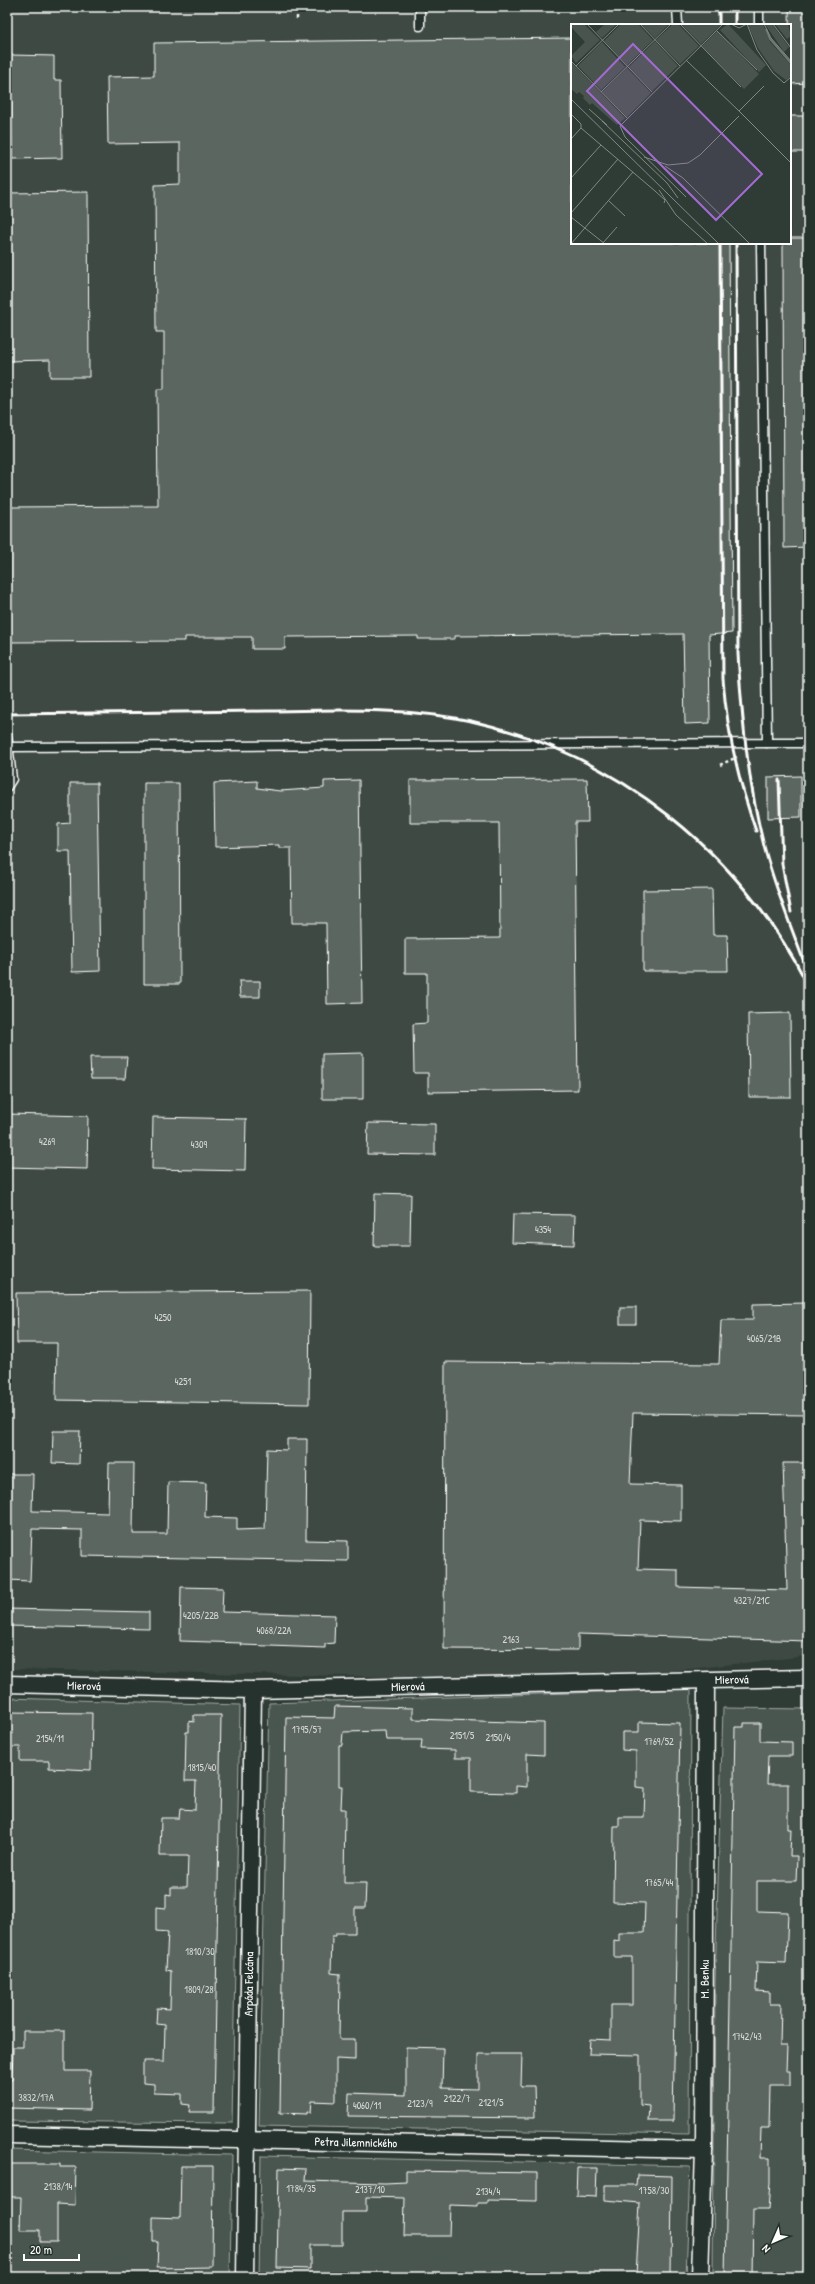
<svg xmlns="http://www.w3.org/2000/svg" width="815" height="2284" font-family="'Patrick Hand',sans-serif">
<style>
.built{fill:#3c4842;fill-rule:evenodd}
.green{fill:#4a544f;stroke:#a4aaa7}
.building{fill:#5b6661;stroke:#fff}
.lines{fill:none;stroke-linecap:round;stroke-linejoin:round}
.service-casing{stroke:#fff;stroke-width:11}
.minor-casing{stroke:#fff;stroke-width:19}
.path{stroke:#fff;stroke-width:2.5;stroke-dasharray:3 3;stroke-linecap:butt}
.service{stroke:#26332d;stroke-width:8}
.minor{stroke:#26332d;stroke-width:16}
.rail{stroke:#fff;stroke-width:3}
.labels{text-anchor:middle;stroke-width:4;stroke-linejoin:round;paint-order:stroke}
.number-label{font-size:10px;fill:#d6d9d8}
.street-label{font-size:12px;fill:#fff;stroke:#26332d}
.inset-river{fill:none;stroke:#707975;stroke-width:2}
.inset-road{fill:none;stroke:#828986;stroke-width:1}
.view{fill:#a36bd2;fill-opacity:0.15;stroke:#a36bd2;stroke-width:2}
.inset-edge{fill:none;stroke:#fff;stroke-width:2}
</style>
<rect width="100%" height="100%" fill="#2f3b35"/>
<filter id="ink" filterUnits="userSpaceOnUse"><feTurbulence type="fractalNoise" baseFrequency=".025" numOctaves="2"/><feDisplacementMap in="SourceGraphic" scale="8" xChannelSelector="R" yChannelSelector="G"/><feConvolveMatrix kernelMatrix="1 2 1 2 8 2 1 2 1" color-interpolation-filters="sRGB"/></filter>
<g filter="url(#ink)">
<!-- built -->
<path class="built" d="M7 7H808V1656L653 1673 390 1677 7 1669ZM572 25H790V243H572Z"/>
<!-- green -->
<g class="green">
<path d="M691 1689 689 2134 259 2126 269 1703Z"/>
<path d="M7 1698 240 1705 232 2123 7 2121Z"/>
<path d="M723 1708 808 1709V2277H713L715 1984Z"/>
<path d="M7 2150 232 2155 230 2277H7Z"/>
<path d="M261 2156 690 2166 686 2277H259Z"/>
</g>
<!-- building -->
<g class="building">
<path d="M789 7H808V83L790 84Z"/>
<path d="M572 38V243H729L732 633 709 635 710 723 685 724 683 634 455 636V639H418V636L285 637V649H252V637H185V641L11 642 9 507 158 506 157 389H164V332H156L155 185 180 184V143L108 144 107 77 154 76V43Z"/>
<path d="M11 55 54 56V80H61L62 158 12 159Z"/>
<rect x="790" y="116" width="18" height="36"/>
<path d="M88 192 89 377H50V360L7 361V193Z"/>
<path d="M790 238H808V547L784 548 783 243H790Z"/>
<path d="M801 776V817L768 818V777Z"/>
<path d="M587 779 588 822H575L578 1090 428 1092V1073H414L413 1024 427 1023V973H405V939L500 938 499 823H410V780Z"/>
<path d="M359 780 362 1003 327 1004 326 923H292L291 848H279V845L215 847 214 783 257 781V788L280 791 324 788V781Z"/>
<path d="M70 783H97L100 971 72 972 70 851H58V824L70 823Z"/>
<path d="M144 783H179L180 984H144Z"/>
<path d="M712 889 713 935H727L728 971H643V890Z"/>
<path d="M239 981H260V997H240Z"/>
<path d="M790 1013 791 1097H749L748 1014Z"/>
<path d="M363 1053V1099H322V1054Z"/>
<path d="M90 1057H127L125 1079H91Z"/>
<path d="M7 1114 88 1116 87 1169 7 1167Z"/>
<path d="M153 1117 246 1119 245 1171 152 1169Z"/>
<path d="M368 1123 435 1124V1155L367 1154Z"/>
<path d="M375 1193 411 1194 410 1246H374Z"/>
<path d="M513 1214 575 1215 574 1245 512 1243Z"/>
<path d="M310 1291 309 1404 56 1400 57 1343H17L16 1293Z"/>
<path d="M808 1303V1415L633 1413 630 1484 681 1485V1521L640 1520 638 1569 678 1570V1587L787 1590 783 1463H808V1641L578 1634V1650L444 1649 445 1362 719 1364 721 1320H753V1304Z"/>
<rect x="620" y="1307" width="16" height="17"/>
<path d="M53 1431H80L79 1464 52 1463Z"/>
<path d="M287 1439H307L306 1540 348 1541V1561L82 1556V1530L32 1529 30 1581 7 1580V1474H33L32 1511 108 1513 109 1463H134L133 1534H167L168 1482 206 1483 205 1517 237 1518V1530L265 1529 267 1449 287 1450Z"/>
<path d="M181 1587 223 1588 222 1612 335 1615 334 1643 325 1644V1648L241 1645 242 1643 180 1641Z"/>
<path d="M7 1609 149 1612V1629L7 1626Z"/>
<path d="M335 1706 413 1708V1719L544 1723V1755L527 1754V1787L516 1786V1793L471 1792V1758H455V1750L421 1749 422 1740H386L385 1731 343 1732 342 1745H339V1786H342L341 1809H345L344 1883H366L365 1908H355V1933H336V1936H332L331 1973 340 1974 339 2039H355V2060L336 2059V2102L312 2101 311 2112H307V2114L280 2113 286 1717 334 1718Z"/>
<path d="M7 1712 92 1713 91 1770 49 1768V1761H20V1747H7Z"/>
<path d="M194 1715H221L214 2112H189L190 2105 182 2104V2094L154 2093V2084L143 2083V2061H164L165 2025 156 2024 157 2008 170 2009 171 1971 166 1970 168 1932 156 1931V1907L166 1908V1894L171 1895V1887H187L188 1856H160L161 1818H179L180 1809 195 1810 196 1781H185L186 1732H189V1721L194 1722Z"/>
<path d="M639 1722 680 1723 673 2121H648L649 2106 640 2105V2055L589 2054 590 2039 611 2040V2005H632V1957H614V1940L619 1941V1933H644L645 1903 613 1902 614 1826H619V1817H644L645 1788 636 1787V1751L622 1750V1732H639Z"/>
<path d="M744 1723H760V1741L792 1742V1756H768L767 1784H788V1829H791L790 1856H797L796 1881H757V1911L788 1912 786 1963 757 1962 756 1991 770 1992V2004H781L780 2046H787L786 2071H790V2086H770L769 2128H761L760 2158H770V2183L768 2210H753L752 2277H725L735 1727H744Z"/>
<path d="M23 2031H65V2071H90L89 2110 7 2108V2080H12L13 2047H23Z"/>
<path d="M406 2047 443 2048 442 2088 478 2089V2054H522L521 2086H534L535 2118 348 2116 349 2093 406 2095Z"/>
<path d="M7 2164H60V2167H76L75 2205 57 2204V2242H40V2230H20L21 2197H7Z"/>
<path d="M181 2166H213L212 2267 157 2268 158 2242H153V2217L180 2218Z"/>
<path d="M279 2168 306 2169 305 2181 385 2183 406 2182V2171L537 2173V2201L488 2200V2203H478V2206L450 2205 449 2236H404L405 2198 366 2197V2212H342V2245H310V2269L277 2268Z"/>
<path d="M577 2168H597L596 2197 576 2196Z"/>
<path d="M637 2175 672 2176 671 2276 636 2275 640 2203 605 2200V2185H636Z"/>
</g>
<g class="lines">
<defs>
<g id="service">
<path d="M677 7 678 25"/>
<path d="M759 7V25"/>
<path d="M420 26V7"/>
<path d="M7 734 12 779 7 787"/>
<path d="M767 743H808"/>
<path d="M7 747 767 743 761 243"/>
</g>
<g id="minor">
<path id="s1" d="M7 1684 253 1690 808 1678"/>
<path id="s2" d="M7 2135 704 2150"/>
<path id="s3" d="M245 2277 253 1690"/>
<path id="s4" d="M700 2277 704 2150 706 1682"/>
</g>
</defs>
<!-- service casing -->
<use href="#service" class="service-casing"/>
<!-- minor casing -->
<use href="#minor" class="minor-casing"/>
<!-- path -->
<g class="path">
<path d="M297 19V7"/>
<path d="M720 765 737 757"/>
</g>
<!-- service -->
<use href="#service" class="service"/>
<!-- minor -->
<use href="#minor" class="minor"/>
<!-- rail -->
<g class="rail">
<path d="M719 7V25"/>
<path d="M735 7V25"/>
<path d="M720 243 723 679C727 733 738 780 756 831"/>
<path d="M736 243 738 654C742 719 748 783 764 846 775 889 793 931 808 973"/>
<path d="M7 714C94 713 180 712 267 711 335 710 404 707 471 721 618 754 739 852 808 985"/>
<path d="M779 780 782 864 791 912"/>
</g>
</g>
</g>
<g class="labels">
<!-- number labels -->
<g class="number-label">
<text x="47" y="1145">4269</text>
<text x="199" y="1148">4309</text>
<text x="543" y="1233">4354</text>
<text x="163" y="1321">4250</text>
<text x="764" y="1342">4065/21B</text>
<text x="183" y="1385">4251</text>
<text x="752" y="1604">4327/21C</text>
<text x="201" y="1619">4205/22B</text>
<text x="274" y="1634">4068/22A</text>
<text x="511" y="1643">2163</text>
<text x="307" y="1733">1795/57</text>
<text x="462" y="1739">2151/5</text>
<text x="498" y="1741">2150/4</text>
<text x="50" y="1742">2154/11</text>
<text x="659" y="1745">1769/52</text>
<text x="202" y="1771">1815/40</text>
<text x="659" y="1886">1765/44</text>
<text x="200" y="1955">1810/30</text>
<text x="199" y="1993">1809/28</text>
<text x="747" y="2040">1742/43</text>
<text x="36" y="2101">3832/17A</text>
<text x="457" y="2102">2122/7</text>
<text x="491" y="2106">2121/5</text>
<text x="420" y="2107">2123/9</text>
<text x="367" y="2109">4060/11</text>
<text x="58" y="2190">2138/14</text>
<text x="301" y="2192">1784/35</text>
<text x="370" y="2193">2137/10</text>
<text x="654" y="2194">1758/30</text>
<text x="488" y="2195">2134/4</text>
</g>
<!-- street labels -->
<g class="street-label">
<text dy="4" stroke="none"><textPath href="#s1" startOffset="725">Mierová</textPath></text>
<text dy="4" stroke="none"><textPath href="#s1" startOffset="77">Mierová</textPath></text>
<text dy="4" stroke="none"><textPath href="#s1" startOffset="401">Mierová</textPath></text>
<text dy="4" stroke="none"><textPath href="#s4" startOffset="298">M. Benku</textPath></text>
<text dy="4" stroke="none"><textPath href="#s3" startOffset="293">Arpáda Felcána</textPath></text>
<text dy="4" stroke="none"><textPath href="#s2" startOffset="349">Petra Jilemnického</textPath></text>
</g>
</g>
<!-- overview -->
<g transform="translate(571 24)">
<rect width="220" height="220" fill="#2f3b35"/>
<path d="M3 0H13L29 16 5 39 0 32 14 18 0 3ZM34 0H46L31 14 25 8ZM50 0H67L82 16 56 41 33 17ZM70 0H98L84 14ZM102 0H107L128 22 109 40 85 16ZM110 0H151L130 20ZM157 0 195 41 188 48 149 6ZM192 0 199 18 220 41V52L215 56 203 47 187 24 177 1ZM194 0H201L218 23 213 28ZM204 0H217L220 12 216 15ZM146 7 188 50 173 65 131 22ZM84 17 107 42 81 67 58 43ZM31 18 54 43 30 66 7 42ZM0 38 54 94 46 101 21 79 19 81 12 74 13 72 8 68 6 70 0 65ZM56 44 80 69 56 93 31 68Z" fill="#4a544f"/>
<path class="inset-river" d="M195 5 199 15 220 39"/>
<path class="inset-road" d="M16 0 81 68M69 0 109 42M109 0 170 63M160 0 168 4 176 0M176 0 186 26 202 49 213 59 220 53M193 0 200 14 220 37M202 0 220 24M146 7 186 46M115 36 168 87 193 62M0 37 56 94M5 42 48 0M30 68 100 0M0 75 148 220M18 85 36 101M168 87 220 139M0 90 10 100V104L84 167 94 176 93 179M31 97 96 159 107 174M0 115 10 104M73 133 97 141 117 139 129 131 168 92M94 142 112 154 179 220M0 154 30 121M88 166 105 191 137 220M115 173 54 113 49 102 152 0M38 177 54 192M0 189 47 135M0 193 34 220M0 220 62 148M31 220 46 203"/>
<path class="view" d="M62 20 191 150 145 196 16 67Z"/>
<rect width="220" height="220" class="inset-edge"/>
</g>
<!-- margin -->
<rect width="815" height="2284" fill="none" stroke="#26332d" stroke-width="24"/>
<rect x="12" y="12" width="791" height="2260" fill="none" stroke="#fff" stroke-width="1.5" filter="url(#ink)"/>
<!-- north arrow -->
<g transform="translate(773 2242) rotate(225)" stroke="#26332d" stroke-width="3" paint-order="stroke">
<path d="M0-3L7 15L0 10L-7 15Z" fill="#ffffff"/>
<text y="-6" font-size="11" font-weight="bold" text-anchor="middle" fill="#ffffff">N</text>
</g>
<!-- scale -->
<path d="M24 2254v6h55v-6" fill="none" stroke="#ffffff" stroke-width="2"/>
<text x="30" y="2254" font-size="12" fill="#ffffff" stroke="#26332d" stroke-width="3" paint-order="stroke">20 m</text>
</svg>
